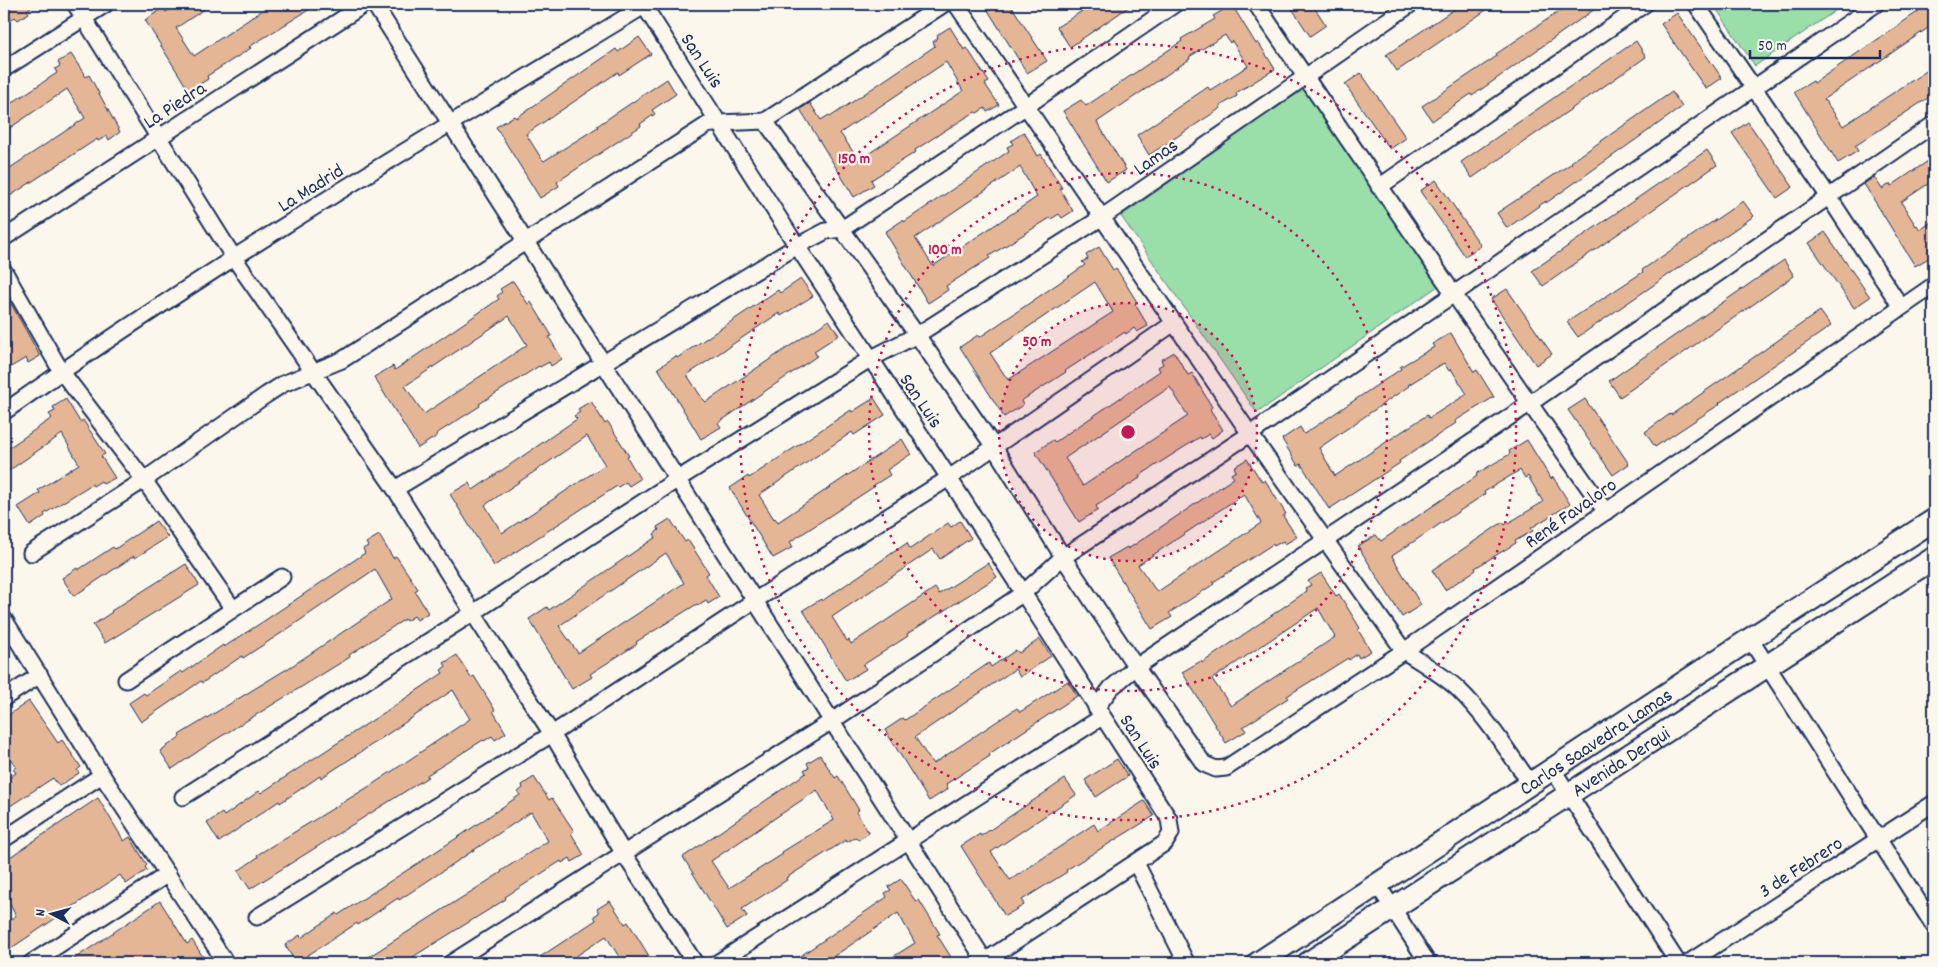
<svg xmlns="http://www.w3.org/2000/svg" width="1938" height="967" font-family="Dekko,sans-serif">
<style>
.green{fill:#9adeaa;stroke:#5a8684}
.building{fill:#e5b696;stroke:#1b2f5e;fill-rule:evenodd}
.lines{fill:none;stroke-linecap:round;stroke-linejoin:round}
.minor-casing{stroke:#1b2f5e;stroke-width:19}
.secondary-casing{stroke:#1b2f5e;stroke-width:25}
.minor{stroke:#fbf7ec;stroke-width:15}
.secondary{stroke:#fbf7ec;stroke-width:21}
.ring{fill:none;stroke:#c2185b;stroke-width:2.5;stroke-dasharray:2.5 5}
.labels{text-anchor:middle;stroke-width:4.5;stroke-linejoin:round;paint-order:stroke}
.street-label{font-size:20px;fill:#1b2f5e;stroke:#fbf7ec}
.centre{fill:#c2185b;stroke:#fbf7ec;stroke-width:2.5}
.ring-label{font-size:15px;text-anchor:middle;font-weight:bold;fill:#c2185b;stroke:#fbf7ec;stroke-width:4.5;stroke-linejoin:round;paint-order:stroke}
</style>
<rect width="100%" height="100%" fill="#fbf7ec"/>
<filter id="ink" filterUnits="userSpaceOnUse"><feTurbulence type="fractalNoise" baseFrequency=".02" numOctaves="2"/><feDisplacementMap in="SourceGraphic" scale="10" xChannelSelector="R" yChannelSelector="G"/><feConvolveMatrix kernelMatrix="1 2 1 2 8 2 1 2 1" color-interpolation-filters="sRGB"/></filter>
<g filter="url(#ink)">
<!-- green -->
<g class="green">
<path d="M1713 4H1845L1755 66Z"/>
<path d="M1303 89 1438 286 1257 413 1121 216Z"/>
</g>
<!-- building -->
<g class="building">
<path d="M4 4H37L27 10 29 13 18 20 15 17 4 24Z"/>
<path d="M178 4H212L176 28 194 56 272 4H318L249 47 251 48 207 76 208 79 189 91 145 20 163 8 166 12Z"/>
<path d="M984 4H1010L1047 61 1027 73Z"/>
<path d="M1093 4H1133L1070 47 1057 27Z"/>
<path d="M1289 4H1312L1326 25 1310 36Z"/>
<path d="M1462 4H1495L1397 71 1386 55Z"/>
<path d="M1570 4H1602L1472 96 1471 94 1432 121 1422 106 1497 56 1496 54Z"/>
<path d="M1914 4H1934V24L1824 99 1843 126 1934 66V94L1855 146 1858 151 1838 163 1794 92 1813 81 1814 83 1919 11Z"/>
<path d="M1232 5 1256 44 1258 42 1275 69 1236 93 1237 96 1220 106 1221 108 1149 155 1137 135 1208 87 1210 90 1248 66 1232 41 1230 43 1225 35 1189 57 1190 59 1097 122 1126 170 1107 182 1063 111 1081 100 1086 106 1182 41 1181 39 1215 19 1213 16Z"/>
<path d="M1677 13 1722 78 1706 89 1661 24Z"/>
<path d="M950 27 964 50 967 48 989 82 985 84 999 105 987 112 985 108 977 113 975 112 944 131 915 150 916 152 871 180 874 185 854 197 800 109 810 103 821 120 829 115 830 117 935 46 933 42 938 38 937 35ZM946 62 963 91 859 160 840 133Z"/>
<path d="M639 37 651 54 619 75 618 72 526 134 541 158 544 161 598 127 597 126 667 79 676 94 652 110 655 114 640 124 641 126 557 182 559 186 540 198 496 127 514 116 516 118 616 49 618 52Z"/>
<path d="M1636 41 1646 57 1472 178 1461 162Z"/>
<path d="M71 54 86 77 89 75 120 132 109 140 107 136 98 141 97 139 10 196 4 185V172L85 118 67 89 4 132V108L57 73 55 69 60 66 58 62Z"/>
<path d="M1361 73 1406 138 1390 149 1345 84Z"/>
<path d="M1672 92 1682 107 1546 203V201L1507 228 1497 213 1572 163 1571 162Z"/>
<path d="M1748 122 1793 187 1777 198 1732 133Z"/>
<path d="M1024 132 1038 156 1041 154 1062 188 1060 189 1073 211 1062 218 1059 214 1051 219 1050 218 989 256 990 258 946 286 948 290 928 303 885 232 903 220 904 222 1009 151 1007 147 1013 144 1011 141ZM1020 167 1037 197 933 266 915 238Z"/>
<path d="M1707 150 1717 165 1543 286 1532 271Z"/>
<path d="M1934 157V180L1901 202 1916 226 1917 225 1920 230 1934 220V255L1915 266 1864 184 1874 177 1882 189 1890 184 1891 186Z"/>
<path d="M1436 180 1481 246 1465 256 1420 191Z"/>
<path d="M1743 201 1754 216 1578 337 1567 322 1643 272 1642 270Z"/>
<path d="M1825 232 1870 297 1854 308 1809 243Z"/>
<path d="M1099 247 1113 270 1116 268 1137 302 1135 304 1148 326 1137 332 1134 328 1126 334 1125 332 1094 352 1065 371 1066 372 1021 401 1023 405 1004 417 960 347 978 335 980 337 1085 265 1082 262 1088 259 1086 255ZM1095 282 1113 312 1008 380 990 353Z"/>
<path d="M1784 260 1794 276 1620 397 1609 381Z"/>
<path d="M801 279 813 296 781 316 779 313 687 375 702 398 706 402 829 320 839 335 814 351 817 356 718 423 721 427 701 439 658 368 676 356 677 358 778 290 780 293Z"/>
<path d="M513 281 528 304 531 302 552 336 549 337 562 359 551 366 549 362 540 367 539 366 479 404 480 406 436 434 437 436 418 448 374 377 393 366 395 370 499 299 497 296 502 292 500 289ZM509 316 527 345 424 414 405 386Z"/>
<path d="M1507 289 1552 354 1536 365 1491 299Z"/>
<path d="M4 291 40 356 28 363 26 358 4 371Z"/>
<path d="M1820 311 1831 326 1719 403 1720 404 1655 447 1645 432 1670 414 1671 415Z"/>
<path d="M1451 333 1474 372 1477 370 1494 397 1455 421 1456 423 1399 461 1400 463 1329 509 1301 464 1298 466 1282 439 1300 427 1304 434 1401 369 1400 367 1434 347 1432 344ZM1444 363 1449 371 1451 369 1467 394 1429 418 1427 415 1335 476 1319 448 1409 386 1408 385Z"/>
<path d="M1174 352 1188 375 1192 373 1212 407 1210 409 1223 430 1212 438 1209 434 1201 439 1200 437 1139 476 1140 478 1096 506 1098 510 1079 522 1035 452 1053 440 1055 442 1160 371 1158 367 1163 364 1161 360ZM1170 387 1188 416 1083 486 1065 458Z"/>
<path d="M874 398 885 415 854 435 852 432 759 495 774 519 775 518 778 522 902 439 911 454 887 470 890 475 874 485 875 486 790 542 793 547 773 558 730 488 748 476 749 478 851 410 852 412Z"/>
<path d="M66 399 80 422 83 420 105 454 101 456 115 478 103 484 101 481 93 486 92 484 44 514 45 516 30 526 18 507 40 493 38 490 79 464 62 434 4 474V451L52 418 49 414 55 411 53 407Z"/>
<path d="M1585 399 1629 464 1613 475 1568 410Z"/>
<path d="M591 401 605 424 608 422 629 456 627 457 640 479 629 486 626 482 618 487 617 486 494 566 450 494 469 483 473 490 577 419 574 416 580 412 578 409ZM587 436 605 465 502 533 485 505Z"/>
<path d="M1527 440 1551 479 1553 477 1570 504 1531 528 1533 531 1515 541 1516 543 1475 568 1476 570 1445 590 1432 570 1503 522 1505 525 1543 502 1528 476 1525 478 1520 470 1484 492 1485 494 1392 556 1421 605 1402 617 1358 546 1376 535 1381 541 1477 476 1476 474 1510 454 1509 451Z"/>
<path d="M1247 459 1262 482 1265 480 1286 514 1283 516 1297 537 1285 544 1283 541 1274 546 1273 544 1242 564 1213 582 1214 584 1169 613 1172 617 1152 629 1108 558 1127 547 1128 549 1234 478 1231 474 1236 471 1234 467ZM1244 494 1261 523 1157 592 1138 565Z"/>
<path d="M670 519 685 542 688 540 709 573 706 575 719 597 708 604 706 600 698 605 697 604 636 642 637 644 590 674 592 677 572 689 529 619 547 607 549 610 656 537 654 534 659 530 657 527ZM666 553 684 583 578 653 559 626Z"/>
<path d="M156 521 168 537 135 558 134 556 74 596 62 578 77 568 78 570 113 547 115 549Z"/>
<path d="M960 521 971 538 940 559 933 549 832 617 847 641 849 640 851 644 935 588 939 594 988 563 997 577 907 634 908 636 863 665 866 669 846 681 803 610 821 599 822 601 907 543 910 549 948 523 951 527Z"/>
<path d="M379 535 393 558 396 556 418 589 415 591 428 613 417 620 414 616 406 621 405 619 349 655 350 657 212 742 172 769 160 751 180 737 179 735 295 664 392 599 375 569 286 630 243 658 242 656 202 683 201 681 141 722 129 703 144 693 146 695 181 671 183 673 223 645 224 647 264 621 365 553 363 549 368 546 366 543Z"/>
<path d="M186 564 199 585 105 643 93 625 112 612 111 611Z"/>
<path d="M1321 573 1336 596 1339 594 1360 628 1358 630 1371 651 1359 658 1357 654 1349 660 1348 658 1316 678 1287 696 1288 698 1243 727 1246 731 1226 743 1182 672 1201 661 1202 663 1307 591 1305 588 1311 585 1308 581ZM1318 608 1335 637 1231 706 1212 679Z"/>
<path d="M1040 639 1051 656 1020 677 1015 669 915 737 930 760 933 764 1017 708 1020 712 1068 681 1077 696 989 754 990 756 946 784 948 789 929 801 885 730 903 718 905 720 989 663 991 667 1016 650 1019 653Z"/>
<path d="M457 655 471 678 474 676 495 710 493 711 506 733 495 740 492 736 484 741 483 740 427 775 428 777 250 889 238 871 258 857 257 855 373 784 470 719 453 690 364 750 321 778 320 776 280 803 279 801 219 842 207 823 222 813 224 816 259 791 261 793 385 712 443 673 441 670 446 666 444 663Z"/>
<path d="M29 701 58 743 62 740 81 767 77 770 79 773 59 786 53 778 4 810V781L16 773 13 769 16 767 4 749V718Z"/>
<path d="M820 755 835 778 838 776 859 810 856 812 869 833 858 840 856 837 847 842 846 840 786 878 787 880 742 909 747 916 727 929 683 857 806 773 804 770 809 767 807 763ZM817 790 834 820 782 852 783 854 729 888 711 861Z"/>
<path d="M1117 759 1128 776 1096 797 1085 780Z"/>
<path d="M534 777 549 800 552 798 574 831 571 833 584 855 572 862 570 858 562 863 561 861 505 897 506 899 403 963H359L502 872 501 871 548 841 531 812 399 900 398 898 358 925 357 923 296 963 285 945 300 935 301 938 337 913 338 915 463 834 520 795 518 792 523 788 522 785Z"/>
<path d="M1065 779 1076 795 991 852 1010 880 1094 824 1098 831 1144 801 1154 816 1066 870 1067 872 1022 900 1024 905 1005 916 961 846 980 834 981 836Z"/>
<path d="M98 798 124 841 130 837 147 865 145 867 147 870 126 884 120 875 4 953V924L16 916 4 893V861Z"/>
<path d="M901 879 916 902 919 900 940 934 937 935 951 957 940 963H883L915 943 898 913 824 963H790L887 897 885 893 891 890 888 887Z"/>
<path d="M160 901 187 944 192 940 207 963H68Z"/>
<path d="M610 901 625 924 628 922 649 956 647 958 650 963H623L606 936 566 963H531L596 920 594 916 599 913 597 909Z"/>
</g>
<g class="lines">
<defs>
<g id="minor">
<path d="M75 4 234 258 395 489 473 613 552 734 624 854 695 963"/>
<path d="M374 4 985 961"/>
<path d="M643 4 797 246 949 478 1169 819 1171 833 1165 843 982 963"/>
<path d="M956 4 1250 434 1404 651C1422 663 1442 674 1458 689 1486 716 1508 752 1531 784"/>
<path d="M1256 4C1371 174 1487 344 1606 512"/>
<path d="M1696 4 1829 197 1901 307"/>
<path d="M4 69 106 4"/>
<path d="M765 121 917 335 994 447 1063 557 1136 667 1204 764 1216 769 1226 768 1404 651 1934 285"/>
<path d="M1379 187 1645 4"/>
<path d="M4 238 365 4"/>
<path d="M4 271 61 371 144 480 233 609"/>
<path d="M4 412C210 266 428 137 644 6"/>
<path d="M395 489 797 246 826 231 842 229 1025 107 1175 4"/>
<path d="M31 553 144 480 266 395 283 384 342 360 707 125 719 123 765 121 944 4"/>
<path d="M4 619 102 775 226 963"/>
<path d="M1750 639 1934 926"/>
<path d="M126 680 282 577"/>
<path d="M4 698 40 675"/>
<path d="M1096 708 1111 688 1136 667 1529 404 1934 124"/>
<path d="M1553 770 1678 963"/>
<path d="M183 797 473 613 678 479 870 359 917 335 1101 218 1411 4"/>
<path d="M4 839 102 775"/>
<path d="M1136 863 1186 962"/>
<path d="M1377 884 1428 963"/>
<path d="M257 917 552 734 754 601 949 478 1174 323"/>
<path d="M31 963 168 874"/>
<path d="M451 963 832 721 1022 594 1063 557 1250 434 1876 4"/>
<path d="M717 963 1102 717"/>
<path d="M1688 963 1934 803"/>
</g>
<g id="secondary">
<path id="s1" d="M1258 963 1750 639 1934 520"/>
<path id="s2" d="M1308 963 1934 558"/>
</g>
</defs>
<!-- minor casing -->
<use href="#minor" class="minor-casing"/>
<!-- secondary casing -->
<use href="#secondary" class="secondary-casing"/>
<!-- minor -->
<use href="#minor" class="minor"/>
<!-- secondary -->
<use href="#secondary" class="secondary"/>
</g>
</g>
<!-- distance rings -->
<circle cx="1128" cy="432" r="129" fill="#c2185b" fill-opacity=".12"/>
<g class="ring">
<circle cx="1128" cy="432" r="129"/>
<circle cx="1128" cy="432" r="259"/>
<circle cx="1128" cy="432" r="388"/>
</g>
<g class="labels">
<!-- street labels -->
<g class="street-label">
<text transform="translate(703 60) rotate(57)" y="7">San Luis</text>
<text transform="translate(174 104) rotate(-33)" y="7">La Piedra</text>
<text transform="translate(1155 156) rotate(-35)" y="7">Lamas</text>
<text transform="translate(310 187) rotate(-32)" y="7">La Madrid</text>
<text transform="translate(922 400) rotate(56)" y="7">San Luis</text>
<text transform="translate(1570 512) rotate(-35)" y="7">René Favaloro</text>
<text transform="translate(1142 741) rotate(57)" y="7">San Luis</text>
<text dy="7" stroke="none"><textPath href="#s1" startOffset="404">Carlos Saavedra Lamas</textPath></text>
<text dy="7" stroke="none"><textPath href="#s2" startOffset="372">Avenida Derqui</textPath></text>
<text transform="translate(1800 866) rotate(-33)" y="7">3 de Febrero</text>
</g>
</g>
<circle cx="1128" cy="432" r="8" class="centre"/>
<g class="ring-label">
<text x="854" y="163">150 m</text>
<text x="945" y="254">100 m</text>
<text x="1037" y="346">50 m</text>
</g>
<!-- margin -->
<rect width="1938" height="967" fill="none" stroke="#fbf7ec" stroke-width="20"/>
<rect x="10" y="10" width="1918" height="947" fill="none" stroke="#1b2f5e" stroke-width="2" filter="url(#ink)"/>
<!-- north arrow -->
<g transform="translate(52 914) rotate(276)" stroke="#fbf7ec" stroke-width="4" paint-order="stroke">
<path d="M0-4L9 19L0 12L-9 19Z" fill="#1b2f5e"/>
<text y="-8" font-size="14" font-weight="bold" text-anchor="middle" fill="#1b2f5e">N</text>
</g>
<!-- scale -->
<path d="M1750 50v8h130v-8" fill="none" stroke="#1b2f5e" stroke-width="2.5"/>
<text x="1758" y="50" font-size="15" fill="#1b2f5e" stroke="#fbf7ec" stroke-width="4" paint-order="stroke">50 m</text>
</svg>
